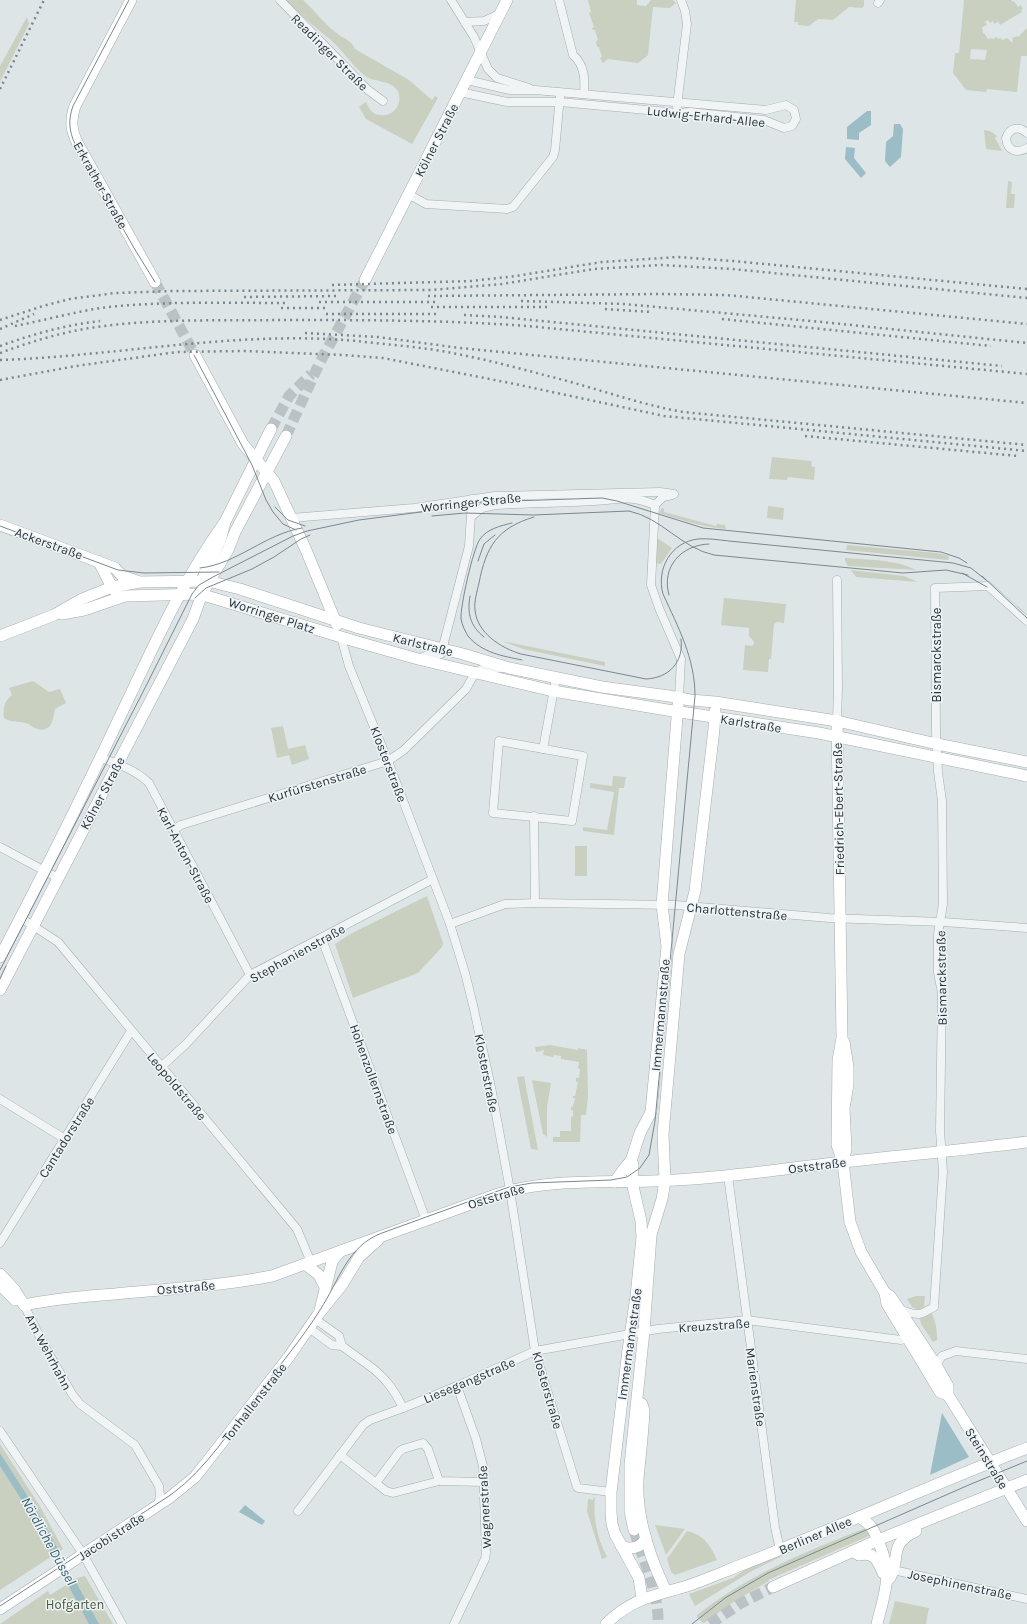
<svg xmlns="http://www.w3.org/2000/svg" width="1027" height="1624" font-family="Karla,sans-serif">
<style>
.green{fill:#c9d0c0;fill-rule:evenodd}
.water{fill:#9bbdc5}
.pier{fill:#dee5e7}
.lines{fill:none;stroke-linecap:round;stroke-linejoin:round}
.secondary-tunnel{stroke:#bac2c5;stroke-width:11;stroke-dasharray:11 5.5;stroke-linecap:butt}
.street-casing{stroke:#a4adb1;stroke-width:9}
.secondary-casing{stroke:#a4adb1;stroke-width:12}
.street{stroke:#f1f4f5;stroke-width:8}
.secondary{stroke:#fff;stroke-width:11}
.tram{stroke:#79898f;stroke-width:1}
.rail{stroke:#79898f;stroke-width:2.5;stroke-dasharray:2 4;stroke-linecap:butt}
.labels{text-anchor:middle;stroke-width:3;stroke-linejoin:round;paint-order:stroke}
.street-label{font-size:13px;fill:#29363d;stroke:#eef3f5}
.park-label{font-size:13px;fill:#485737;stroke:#eef3f5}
.water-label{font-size:14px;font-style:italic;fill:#36616e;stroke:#eef3f5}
</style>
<rect width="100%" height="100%" fill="#dee5e7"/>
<!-- green -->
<g class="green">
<path d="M286 0H303C315 11 326 26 339 35 345 39 352 41 355 49L409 80 432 100 435 96 438 98 412 144 366 119 359 107 366 102C369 109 373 115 381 115 395 117 404 101 397 90 389 79 373 83 364 75 352 65 343 51 332 41 316 27 300 16 286 0Z"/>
<path d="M588 0H637V5L646 6 651 0H673L676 3 670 8 653 7 648 55 647 56 638 63 608 59 603 63 600 58 602 57 599 47H597L596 41 598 40 595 30H593L592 28 594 27 589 13 591 12Z"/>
<path d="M796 0H864V6L862 8 849 7 833 20 818 19 809 26 798 25V22H794Z"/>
<path d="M964 0H1011L1013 2 1014 1 1018 7 1021 5 1023 9 1021 10 1022 12 1000 25 997 19 998 22 994 24 993 21 990 23 988 20 985 22 987 25 982 27 983 33 985 34 988 39 991 38 993 39 997 37 998 39 1001 38 1002 40 1007 38 1013 43 1012 37 1013 38 1017 36 1018 37 1027 28V56H1021L1017 92 987 89 986 92 966 90 953 73 955 53H959ZM971 49 987 50 985 60 970 59Z"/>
<path d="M27 17 29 24 0 82V66Z"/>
<path d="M984 130 990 131 997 136 995 138 1002 151 986 149Z"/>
<path d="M1008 181 1012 182 1011 194H1015L1014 208H1006Z"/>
<path d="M772 457 812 461 811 466 815 467 814 480 788 477 787 480 769 479Z"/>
<path d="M768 506 784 508 783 520 767 518Z"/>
<path d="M662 508 664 509V512L716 526 717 524 725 525 726 529C702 527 681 520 659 513Z"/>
<path d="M657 538 672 548 661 564 655 563Z"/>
<path d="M847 545 937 553 949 556 948 560 846 550Z"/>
<path d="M845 558C868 560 895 559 916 570L848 566 845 561Z"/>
<path d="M851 570 904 576 918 582 856 577Z"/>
<path d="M724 598 786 604 784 623 777 622 774 624 771 659H769L768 672 743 670 745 645 753 646 754 642 749 636V628L721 625Z"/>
<path d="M502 641 605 662V666L523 649Z"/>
<path d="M33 681 49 692 60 689 66 703 55 709C53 719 52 733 37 729 33 728 30 724 26 723 18 721 11 723 4 718 3 709 4 701 12 695L9 688Z"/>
<path d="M283 726 288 749 305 745 309 759 292 765 289 755 277 758 271 728Z"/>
<path d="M613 776 626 777 624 788H619L614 835 583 831V827L607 830 614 792 590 788V783L612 786Z"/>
<rect x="575" y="846" width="12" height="30"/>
<path d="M427 896 443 943 442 947 418 973 353 998 335 944 352 933Z"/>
<path d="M550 1045 578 1050V1048L587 1050 588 1097 586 1115H581L580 1142H553V1137H560V1131H571V1117L573 1116V1110H571V1107L573 1106 575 1098H573V1096H575L578 1082H576V1078H579L580 1069 578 1068 579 1062 561 1059V1056L554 1055 553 1057 543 1055 544 1050 536 1052 535 1047Z"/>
<path d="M524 1076 538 1150 531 1149 517 1077Z"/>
<path d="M532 1080 551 1083 547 1107V1137L543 1134Z"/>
<path d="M916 1296H925L924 1307 919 1310 912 1307 907 1299Z"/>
<path d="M931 1312C936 1322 937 1329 937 1340L933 1342 921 1324 919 1316Z"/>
<path d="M0 1444 41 1508 63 1549 0 1590Z"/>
<path d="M594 1497H595C593 1518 597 1538 607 1557L602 1559 587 1511 588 1499 593 1500Z"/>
<path d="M655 1525 685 1529 666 1555Z"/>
<path d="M868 1527 871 1535 768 1580 769 1581 736 1600 704 1623H703L697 1617V1615C748 1574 808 1551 868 1527Z"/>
<path d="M687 1531C704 1535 710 1545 717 1560L675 1575 671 1572 667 1559Z"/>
<path d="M794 1550 750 1572 695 1606 689 1594 733 1578 747 1568Z"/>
<path d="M85 1576 113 1624H0L48 1591 50 1595 77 1578Z"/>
<path d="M895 1601 929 1608 926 1624H889Z"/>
</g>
<!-- water -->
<g class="water">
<path d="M867 111H871V125L859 133V140L847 139V127Z"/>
<path d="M894 124H900L903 129 901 157 890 167 885 161 886 142 893 136Z"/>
<path d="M846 147 855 148 854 158 866 173 861 178 845 159Z"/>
<path d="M942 1413 969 1457 930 1475Z"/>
<path d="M0 1453 37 1511 99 1624H89L28 1510 0 1466Z"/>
<path d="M245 1505 265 1521 262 1525 239 1512Z"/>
</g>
<!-- pier -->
<path class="pier" d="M61 1551 76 1578 67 1584 52 1557Z"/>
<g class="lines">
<!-- secondary-tunnel -->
<g class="secondary-tunnel">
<path d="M155 282 195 355"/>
<path d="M271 429 289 396 311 374"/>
<path d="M286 436 319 364 365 280"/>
<path d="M634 1530C643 1561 659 1591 658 1624"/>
<path d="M710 1624 741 1603 773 1587"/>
</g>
<defs>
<g id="street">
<path d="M280 0 368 90 383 101"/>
<path d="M451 0 474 37 488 69 497 78 529 88"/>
<path d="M559 0 573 55C585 65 585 80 584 94"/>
<path d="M878 3 880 0"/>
<path d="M465 22 484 21 501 13"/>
<path d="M460 92 507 102H560L679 113 690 112 764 120 784 128 792 126 796 119 794 110 786 105 766 110 535 90H510L467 80"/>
<path d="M677 106 687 24 685 11 681 0"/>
<path d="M1027 133C1019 126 1010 127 1006 138 1007 151 1017 154 1027 148"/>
<path d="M408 194 426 204 507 209 513 207 553 157 555 150 560 96"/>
<path d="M672 495 663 497 655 505 651 585 659 608 681 659 679 698"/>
<path d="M472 516 482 508 495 505C528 503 561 503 594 501 620 500 629 494 655 505"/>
<path d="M291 518 414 508 495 496 660 492 674 494"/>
<path d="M837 580 838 688 837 721"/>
<path d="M341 637 349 666 388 761 450 924 465 973 473 1005 491 1087 510 1190 535 1351 577 1487 578 1488 611 1492"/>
<path d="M418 659 430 654 438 655 441 654 469 546 472 499"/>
<path d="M499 741 583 756 572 821 493 813Z"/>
<path d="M543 749 556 678"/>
<path d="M101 758C117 763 137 771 149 783L250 975"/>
<path d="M534 816 535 903"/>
<path d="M173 830 181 825 388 761 404 750 466 689 475 673 482 669 502 668"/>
<path d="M0 847 58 878"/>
<path d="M21 918 58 942 297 1229 313 1267"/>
<path d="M450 924 505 904 535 903 676 905 829 918 943 922 1027 928"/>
<path d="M322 939 426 1220"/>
<path d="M161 1067 186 1044 250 975 433 879"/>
<path d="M0 1099 65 1139"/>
<path d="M728 1176 775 1527 780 1550"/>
<path d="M0 1243 131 1031"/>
<path d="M24 1305 44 1345 72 1394 80 1404 135 1445 159 1486 160 1495 158 1506"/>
<path d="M900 1310C920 1315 916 1317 934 1307L943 1172 940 1131 942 993 938 973V934L943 904 942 801 938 772 936 733 935 588 988 586 1027 621"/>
<path d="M315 1319 339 1336 342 1346"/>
<path d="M309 1328 332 1345 342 1346 364 1362"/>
<path d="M367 1364C384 1376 394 1389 403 1408L457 1386 535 1351 658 1329 747 1320 901 1340 912 1335"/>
<path d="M936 1365 942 1356 956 1351 1027 1359"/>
<path d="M0 1431 83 1554 122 1624"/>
<path d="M340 1455 376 1483 399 1452 403 1449 423 1443 428 1449 439 1481 484 1482"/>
<path d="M376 1483 386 1491 393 1493 439 1481"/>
<path d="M298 1511 363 1425 370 1420 403 1408"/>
<path d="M893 1570 1027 1599"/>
<path d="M454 1624 485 1559 486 1553 483 1466 476 1439 457 1386"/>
</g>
<g id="secondary">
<path d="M131 0 75 106C70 120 71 131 78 144L155 282"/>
<path d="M365 280 507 0"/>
<path d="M195 355 243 444 274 481 306 550 337 625"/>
<path d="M0 525 115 568 122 576 137 581"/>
<path d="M98 561C105 571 108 583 116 592"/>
<path d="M202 587V581L207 567 220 541 225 522 271 429"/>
<path d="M62 614 84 610 125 596 200 594 361 643 418 659 553 691 667 710 819 733 1027 776"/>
<path d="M0 636 54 615 82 599 112 587 140 582 208 581 240 589 359 628 463 654 509 668 602 687 669 696 690 700 715 702 837 721 937 744 1027 762"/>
<path d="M837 721 842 1038 838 1060 837 1145 843 1162"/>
<path d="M0 957C40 881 78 805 115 727 149 657 179 585 225 522"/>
<path d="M0 990 193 619 202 594 228 550 235 532 286 436"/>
<path d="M844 1042 848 1067V1084L844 1108 846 1149 843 1162 850 1222 861 1252 885 1293 887 1304 940 1392 948 1395"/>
<path d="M615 1182C617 1178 628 1163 631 1161"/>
<path d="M305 1264 319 1275 325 1287"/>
<path d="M0 1274 14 1289 24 1305"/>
<path d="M0 1285 15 1300"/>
<path d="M885 1293 890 1296 893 1300 936 1365 948 1386V1395L1027 1521"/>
<path d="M24 1305C54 1299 84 1296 115 1294 167 1289 220 1286 272 1276L498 1194C555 1177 617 1184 675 1180 738 1177 799 1166 862 1160 917 1154 972 1149 1027 1142"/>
<path d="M320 1310 332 1262 336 1256 341 1251"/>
<path d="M637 1402 642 1404 644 1411C643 1434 640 1456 638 1479 636 1518 649 1556 666 1591"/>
<path d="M859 1517C872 1525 873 1528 879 1543 893 1576 885 1591 877 1624"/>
<path d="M634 1530 630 1511V1465L644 1331 651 1235 662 1199 665 1181 663 1134 679 954 695 891 714 729 715 711"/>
<path d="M621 1546C631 1550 641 1548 646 1538"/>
<path d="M854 1552 859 1555C874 1551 878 1561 883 1573"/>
<path d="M890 1578C901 1557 888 1544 916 1531"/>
<path d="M773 1587 878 1540 1027 1480"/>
<path d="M642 1599 639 1578 615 1534 612 1524 611 1512V1492L628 1350 636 1296 642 1237 641 1221 632 1182 633 1164 631 1161 640 1133 651 1112 667 946 662 905 678 705"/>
<path d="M0 1609 169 1498 195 1477 288 1358 317 1316 342 1285 359 1257 378 1240"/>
<path d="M606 1624C632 1598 654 1596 687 1586 705 1580 723 1572 741 1565 837 1528 931 1485 1027 1448"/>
</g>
</defs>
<!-- street casing -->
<use href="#street" class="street-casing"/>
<!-- secondary casing -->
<use href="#secondary" class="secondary-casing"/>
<!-- street -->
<use href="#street" class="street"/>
<!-- secondary -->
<use href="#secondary" class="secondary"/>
<!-- tram -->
<g class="tram">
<path d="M129 0 73 106C68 120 69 131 75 144L134 248 155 282"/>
<path d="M194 355 252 465 266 500 273 512 283 524 296 530"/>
<path d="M275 507 288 520 305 526"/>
<path d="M432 516 465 513 533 515 629 511C662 518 681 548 714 555L903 573 946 570 968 575"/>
<path d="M534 517C497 528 486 547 479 583 477 592 474 601 475 610 477 633 501 648 521 654L646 679C669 678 684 662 681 639"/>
<path d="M512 523C500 526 487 529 480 539 473 549 460 607 461 619 462 625 465 631 468 636 482 653 503 656 522 660"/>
<path d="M0 526 118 570 144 573 219 572"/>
<path d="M478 561 484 544 495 535"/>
<path d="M200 568C237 564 265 534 302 528"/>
<path d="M962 573 987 587"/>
<path d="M982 576 1027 618"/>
<path d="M669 595C661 567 681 545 709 544"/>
<path d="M470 596C467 613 470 626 484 637"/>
<path d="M195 598 206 588 252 569 274 557 301 539 310 535"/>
<path d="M0 970 146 686 192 594 199 585 213 577 293 536 307 531 359 520 421 512 481 502 602 498 617 501 703 528 941 552 959 558 967 563"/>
<path d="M0 979 6 966"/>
<path d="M0 1606 172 1494C207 1468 231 1429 257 1395 278 1367 302 1339 320 1310 339 1281 347 1246 382 1233L509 1187 532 1183 611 1180 627 1177 640 1168 649 1155 655 1121 695 696C695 658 678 627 663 594 656 569 671 542 698 539 708 538 719 540 729 541L953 563 971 568 986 580"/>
<path d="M692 1624 725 1598 768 1573 971 1484 1027 1461"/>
</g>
<!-- rail -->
<g class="rail">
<path d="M0 89 44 0"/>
<path d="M332 285 471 281 516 276 602 262 678 257 733 261 1027 289"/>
<path d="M428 296 660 294 726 295 1027 324"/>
<path d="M244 297 336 296"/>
<path d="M521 301 624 304 822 322 1027 343"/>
<path d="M319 302H439"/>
<path d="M431 307H549"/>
<path d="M281 308H327"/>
<path d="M605 309 651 312"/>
<path d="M326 314H438"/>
<path d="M464 315 501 317 1002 366"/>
<path d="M722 319 991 346"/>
<path d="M0 320 43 306 70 299 115 293 174 291 432 290 502 284 594 269 661 265 732 269 1027 298"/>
<path d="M15 326C46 320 77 311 108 307 168 301 229 303 289 303"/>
<path d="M0 329 34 314"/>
<path d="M305 333 378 337 460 348 1027 403"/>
<path d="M0 346C33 334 66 325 100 321"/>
<path d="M0 353C30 342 59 333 90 328 154 318 218 321 281 320 363 320 445 320 527 326L1027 374"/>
<path d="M0 360C119 356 237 330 357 341 390 345 425 347 457 354 489 360 521 369 552 377 596 388 638 404 683 412L1027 445"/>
<path d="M0 380 76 366 177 352 244 351 343 355 383 358 515 384 664 416 1027 451"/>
<path d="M805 436 1018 456"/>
</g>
</g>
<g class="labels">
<!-- street labels -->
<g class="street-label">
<text transform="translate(330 52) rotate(45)" y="5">Readinger Straße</text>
<text transform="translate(706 116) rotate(6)" y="5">Ludwig-Erhard-Allee</text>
<text transform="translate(436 140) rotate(-63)" y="5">Kölner Straße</text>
<text transform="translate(101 185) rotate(61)" y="5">Erkrather Straße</text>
<text transform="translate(471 502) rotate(-6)" y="5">Worringer Straße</text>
<text transform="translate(49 543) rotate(20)" y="5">Ackerstraße</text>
<text transform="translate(272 615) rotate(18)" y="5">Worringer Platz</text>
<text transform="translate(423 644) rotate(14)" y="5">Karlstraße</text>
<text transform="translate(936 655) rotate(-90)" y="5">Bismarckstraße</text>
<text transform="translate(751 723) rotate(9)" y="5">Karlstraße</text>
<text transform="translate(389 764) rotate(69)" y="5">Klosterstraße</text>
<text transform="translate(317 783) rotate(-17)" y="5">Kurfürstenstraße</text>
<text transform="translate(102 793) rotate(-62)" y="5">Kölner Straße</text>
<text transform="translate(838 809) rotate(-91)" y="5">Friedrich-Ebert-Straße</text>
<text transform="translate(186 855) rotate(62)" y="5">Karl-Anton-Straße</text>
<text transform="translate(737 911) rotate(5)" y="5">Charlottenstraße</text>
<text transform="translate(297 953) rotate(-29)" y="5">Stephanienstraße</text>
<text transform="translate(941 978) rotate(-91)" y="5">Bismarckstraße</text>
<text transform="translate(660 1015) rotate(-85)" y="5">Immermannstraße</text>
<text transform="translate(487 1073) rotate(79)" y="5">Klosterstraße</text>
<text transform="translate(374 1079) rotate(70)" y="5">Hohenzollernstraße</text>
<text transform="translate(177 1086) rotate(50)" y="5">Leopoldstraße</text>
<text transform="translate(66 1137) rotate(-58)" y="5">Cantadorstraße</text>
<text transform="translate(817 1165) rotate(-7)" y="5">Oststraße</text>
<text transform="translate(496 1196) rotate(-17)" y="5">Oststraße</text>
<text transform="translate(186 1287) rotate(-5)" y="5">Oststraße</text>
<text transform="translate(714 1325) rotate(-4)" y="5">Kreuzstraße</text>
<text transform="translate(629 1344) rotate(-82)" y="5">Immermannstraße</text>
<text transform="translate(49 1352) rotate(62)" y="5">Am Wehrhahn</text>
<text transform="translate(469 1380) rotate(-23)" y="5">Liesegangstraße</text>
<text transform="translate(756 1387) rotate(82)" y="5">Marienstraße</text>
<text transform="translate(548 1390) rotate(74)" y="5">Klosterstraße</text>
<text transform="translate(254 1402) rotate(-52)" y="5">Tonhallenstraße</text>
<text transform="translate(987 1458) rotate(58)" y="5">Steinstraße</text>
<text transform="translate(484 1507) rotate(-93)" y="5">Wagnerstraße</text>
<text transform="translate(815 1535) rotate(-23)" y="5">Berliner Allee</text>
<text transform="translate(111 1536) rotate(-33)" y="5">Jacobistraße</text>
<text transform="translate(960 1584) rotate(12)" y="5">Josephinenstraße</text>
</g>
<!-- park labels -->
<g class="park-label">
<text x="75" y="1609">Hofgarten</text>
</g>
<!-- water labels -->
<g class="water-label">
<text transform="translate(49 1541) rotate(61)" y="5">Nördliche Düssel</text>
</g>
</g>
</svg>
